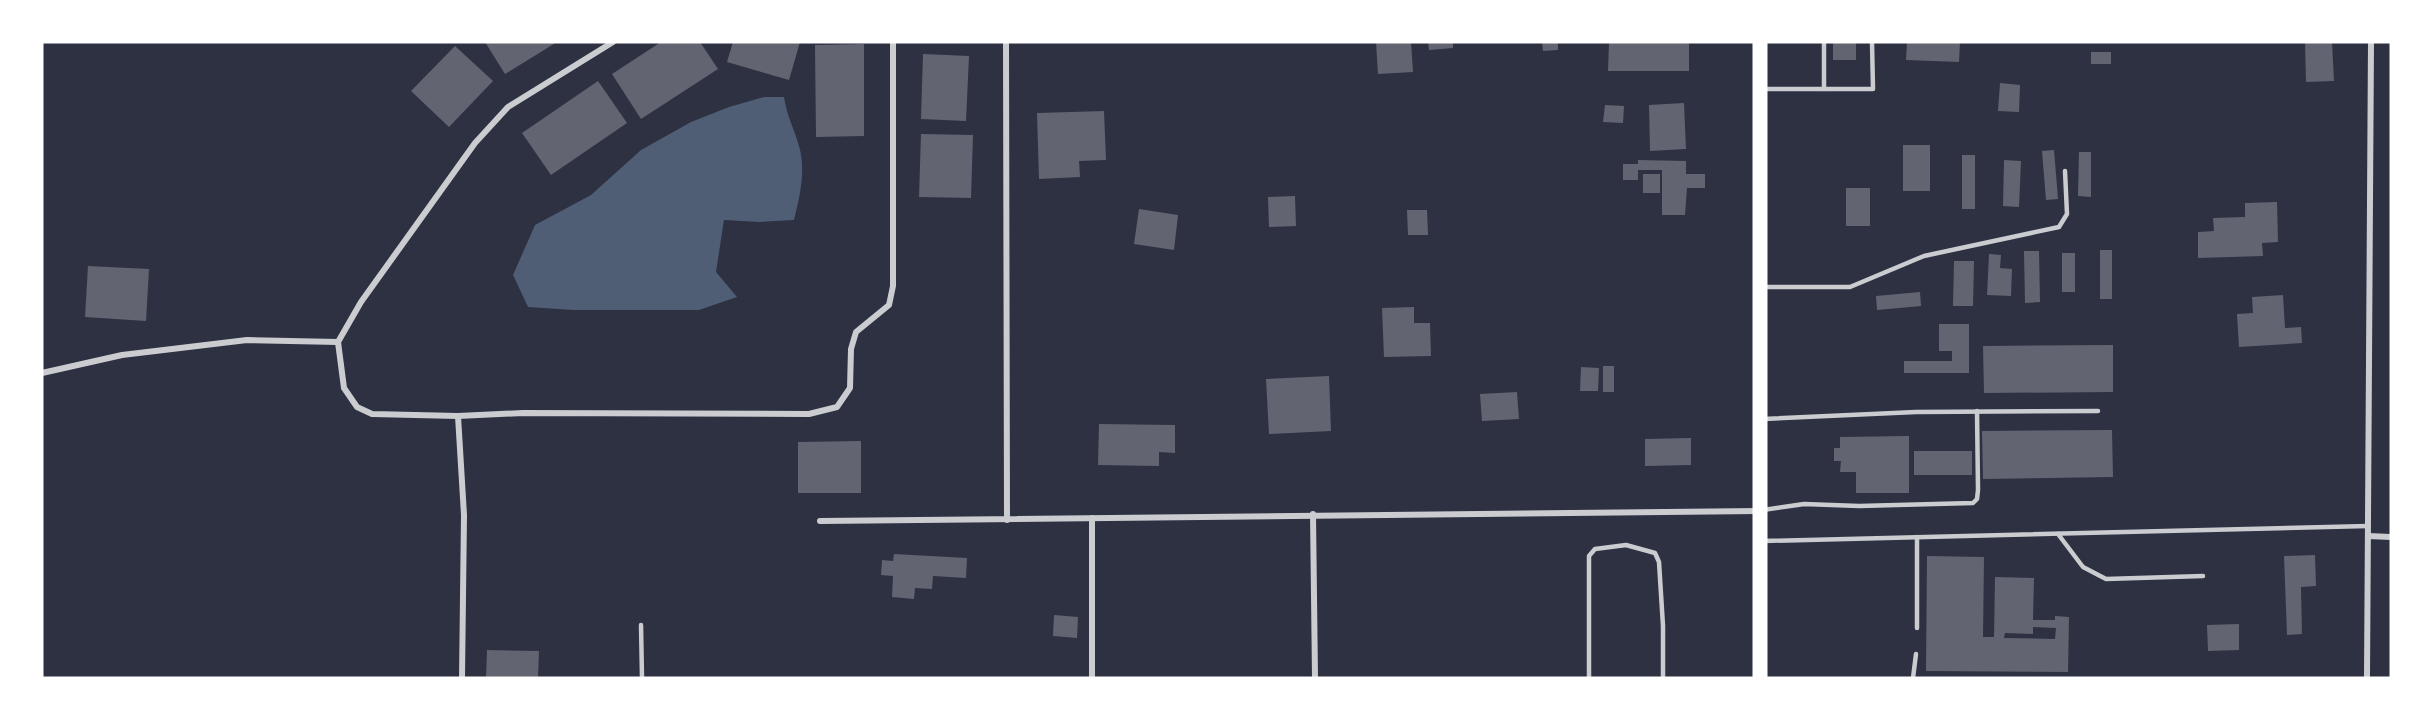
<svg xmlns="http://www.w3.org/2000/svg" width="2433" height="720" font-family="Barlow,sans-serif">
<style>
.water{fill:#4f5d75}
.building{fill:#626471;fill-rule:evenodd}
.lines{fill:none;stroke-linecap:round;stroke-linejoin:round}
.service{stroke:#caccd0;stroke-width:4.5}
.minor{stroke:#caccd0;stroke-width:6}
.primary{stroke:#fff;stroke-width:15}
</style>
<rect width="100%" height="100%" fill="#2d3142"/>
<!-- water -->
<path class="water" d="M764 97H784C787 117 794 128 799 146 806 170 800 196 794 220L759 222 724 220 716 272 737 297 699 310H573L528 307 513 275 535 225 591 195 641 150 691 122 729 107Z"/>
<!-- building -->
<g class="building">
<path d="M485 42H557L505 74Z"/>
<path d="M661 42H700L718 69 641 119 612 74Z"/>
<path d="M733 42H800L789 80 727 62Z"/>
<path d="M1376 42H1411L1413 72 1378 74Z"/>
<path d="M1428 42H1453V48L1429 50Z"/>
<path d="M1542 42H1558V50L1543 51Z"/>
<path d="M1609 42H1689V71H1608Z"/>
<rect x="1833" y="42" width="23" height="18"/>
<path d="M1907 42H1960L1959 62 1906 60Z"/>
<path d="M2305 42H2332L2334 81 2306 82Z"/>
<path d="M864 44V136L816 137 815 45Z"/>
<path d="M455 46 493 81 449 127 411 91Z"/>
<rect x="2091" y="52" width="20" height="12"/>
<path d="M923 54 969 56 966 121 921 119Z"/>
<path d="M598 81 627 123 551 175 522 133Z"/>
<path d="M2000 83 2020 85 2019 112 1998 111Z"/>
<path d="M1684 103 1686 149 1650 151 1649 105Z"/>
<path d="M1605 105 1624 106 1623 123 1603 122Z"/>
<path d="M1104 111 1106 160 1079 161 1080 177 1039 179 1037 113Z"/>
<path d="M921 134 973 135 971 198 919 197Z"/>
<rect x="1903" y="145" width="27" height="46"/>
<path d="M2054 150 2058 199 2046 200 2042 151Z"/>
<path d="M2079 152H2091V197L2078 196Z"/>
<rect x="1962" y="155" width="13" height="54"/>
<path d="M1638 160 1686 161V174H1705V188H1687L1685 215H1662V170H1638V180H1623V164H1638Z"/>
<path d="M2004 160 2021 161 2019 207 2003 206Z"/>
<rect x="1643" y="174" width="17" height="19"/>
<rect x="1846" y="188" width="24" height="38"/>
<path d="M1295 196 1296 226 1269 227 1268 197Z"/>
<path d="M2277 202 2278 242 2262 243 2263 256 2198 258V232L2214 231 2213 218 2245 217V203Z"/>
<path d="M1139 209 1178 215 1174 250 1134 244Z"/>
<path d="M1407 210H1427L1428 235H1408Z"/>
<rect x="2100" y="250" width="12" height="49"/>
<path d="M2024 251H2039L2040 302 2025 303Z"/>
<rect x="2062" y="253" width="13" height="39"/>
<path d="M1989 254 2001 255 2000 268 2012 269 2011 296 1987 295Z"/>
<path d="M1954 261H1974L1973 306H1953Z"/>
<path d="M88 266 149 269 146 321 85 317Z"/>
<path d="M1920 292 1921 306 1877 310 1876 296Z"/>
<path d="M2283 295 2285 328 2301 327 2302 343 2239 347 2237 314 2253 313 2252 297Z"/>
<path d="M1414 307V323H1430L1431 356 1384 357 1382 308Z"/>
<path d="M1939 324H1969V373H1904V361H1952V351H1939Z"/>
<path d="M2113 345V392L1984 393 1983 346Z"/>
<rect x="1603" y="366" width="11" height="26"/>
<path d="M1581 367 1599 368 1598 391H1580Z"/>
<path d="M1329 376 1331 431 1269 434 1266 379Z"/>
<path d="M1517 392 1519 419 1482 421 1480 394Z"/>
<path d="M1099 424 1175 425V453L1159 452V466L1098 465Z"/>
<path d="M2112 430 2113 477 1983 479 1982 431Z"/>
<path d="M1909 436V493H1856V472H1840L1841 461H1834V448H1840V437Z"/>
<path d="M1691 438V465L1645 466V439Z"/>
<path d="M861 441V493H798V442Z"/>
<rect x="1914" y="451" width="58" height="24"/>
<path d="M894 554 967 558 966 578 933 576 932 589 915 588 914 599 892 597 893 576 881 575 882 560 893 561Z"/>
<path d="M2315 555 2316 586 2301 587 2302 634 2287 635 2284 556Z"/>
<path d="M1927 556 1984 557 1983 637H1994L1995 577 2034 578 2033 620H2055V616L2069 617 2068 672 1926 671ZM2033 627 2056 628 2055 639 2004 638 2005 633 2033 634Z"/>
<path d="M1054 615 1078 617 1077 638 1053 636Z"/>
<path d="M2239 624V650L2208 651 2207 625Z"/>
<path d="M487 650 539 651 538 678H486Z"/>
</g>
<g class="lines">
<!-- service -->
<g class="service">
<path d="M1763 89H1824V42"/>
<path d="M1824 89H1873L1872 42"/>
<path d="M1763 287H1850L1924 256 2059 227 2067 214 2065 171"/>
<path d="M1763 419 1916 412 2098 411"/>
<path d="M1763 510 1804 504 1859 506 1973 503 1977 499 1978 490 1977 411"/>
<path d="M2058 534 2083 567 2106 579 2203 576"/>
<path d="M1917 537V628"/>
<path d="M1763 541 2368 526"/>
<path d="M641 625 642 678"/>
<path d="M1589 678V556L1595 549 1626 545 1655 553 1659 562 1663 626V678"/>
<path d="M1913 678 1916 654"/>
</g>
<!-- minor -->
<g class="minor">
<path d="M613 42 508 107 475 143 361 302 338 342 344 388 357 407 372 414 458 416 523 413 809 414 837 407 850 388 851 349 856 332 889 305 893 286V42"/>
<path d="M1006 42 1007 520"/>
<path d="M42 373 122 355 247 340 338 342"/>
<path d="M458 416 464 515 462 678"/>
<path d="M1313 514 1315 678"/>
<path d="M820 521 1758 511"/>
<path d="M2368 536 2391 537"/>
<path d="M1092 678V518"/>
<path d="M2367 678 2371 42"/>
</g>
<!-- primary -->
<path class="primary" d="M1760 42V678"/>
</g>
<!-- border -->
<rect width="2433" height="720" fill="none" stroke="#ffffff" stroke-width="87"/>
</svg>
